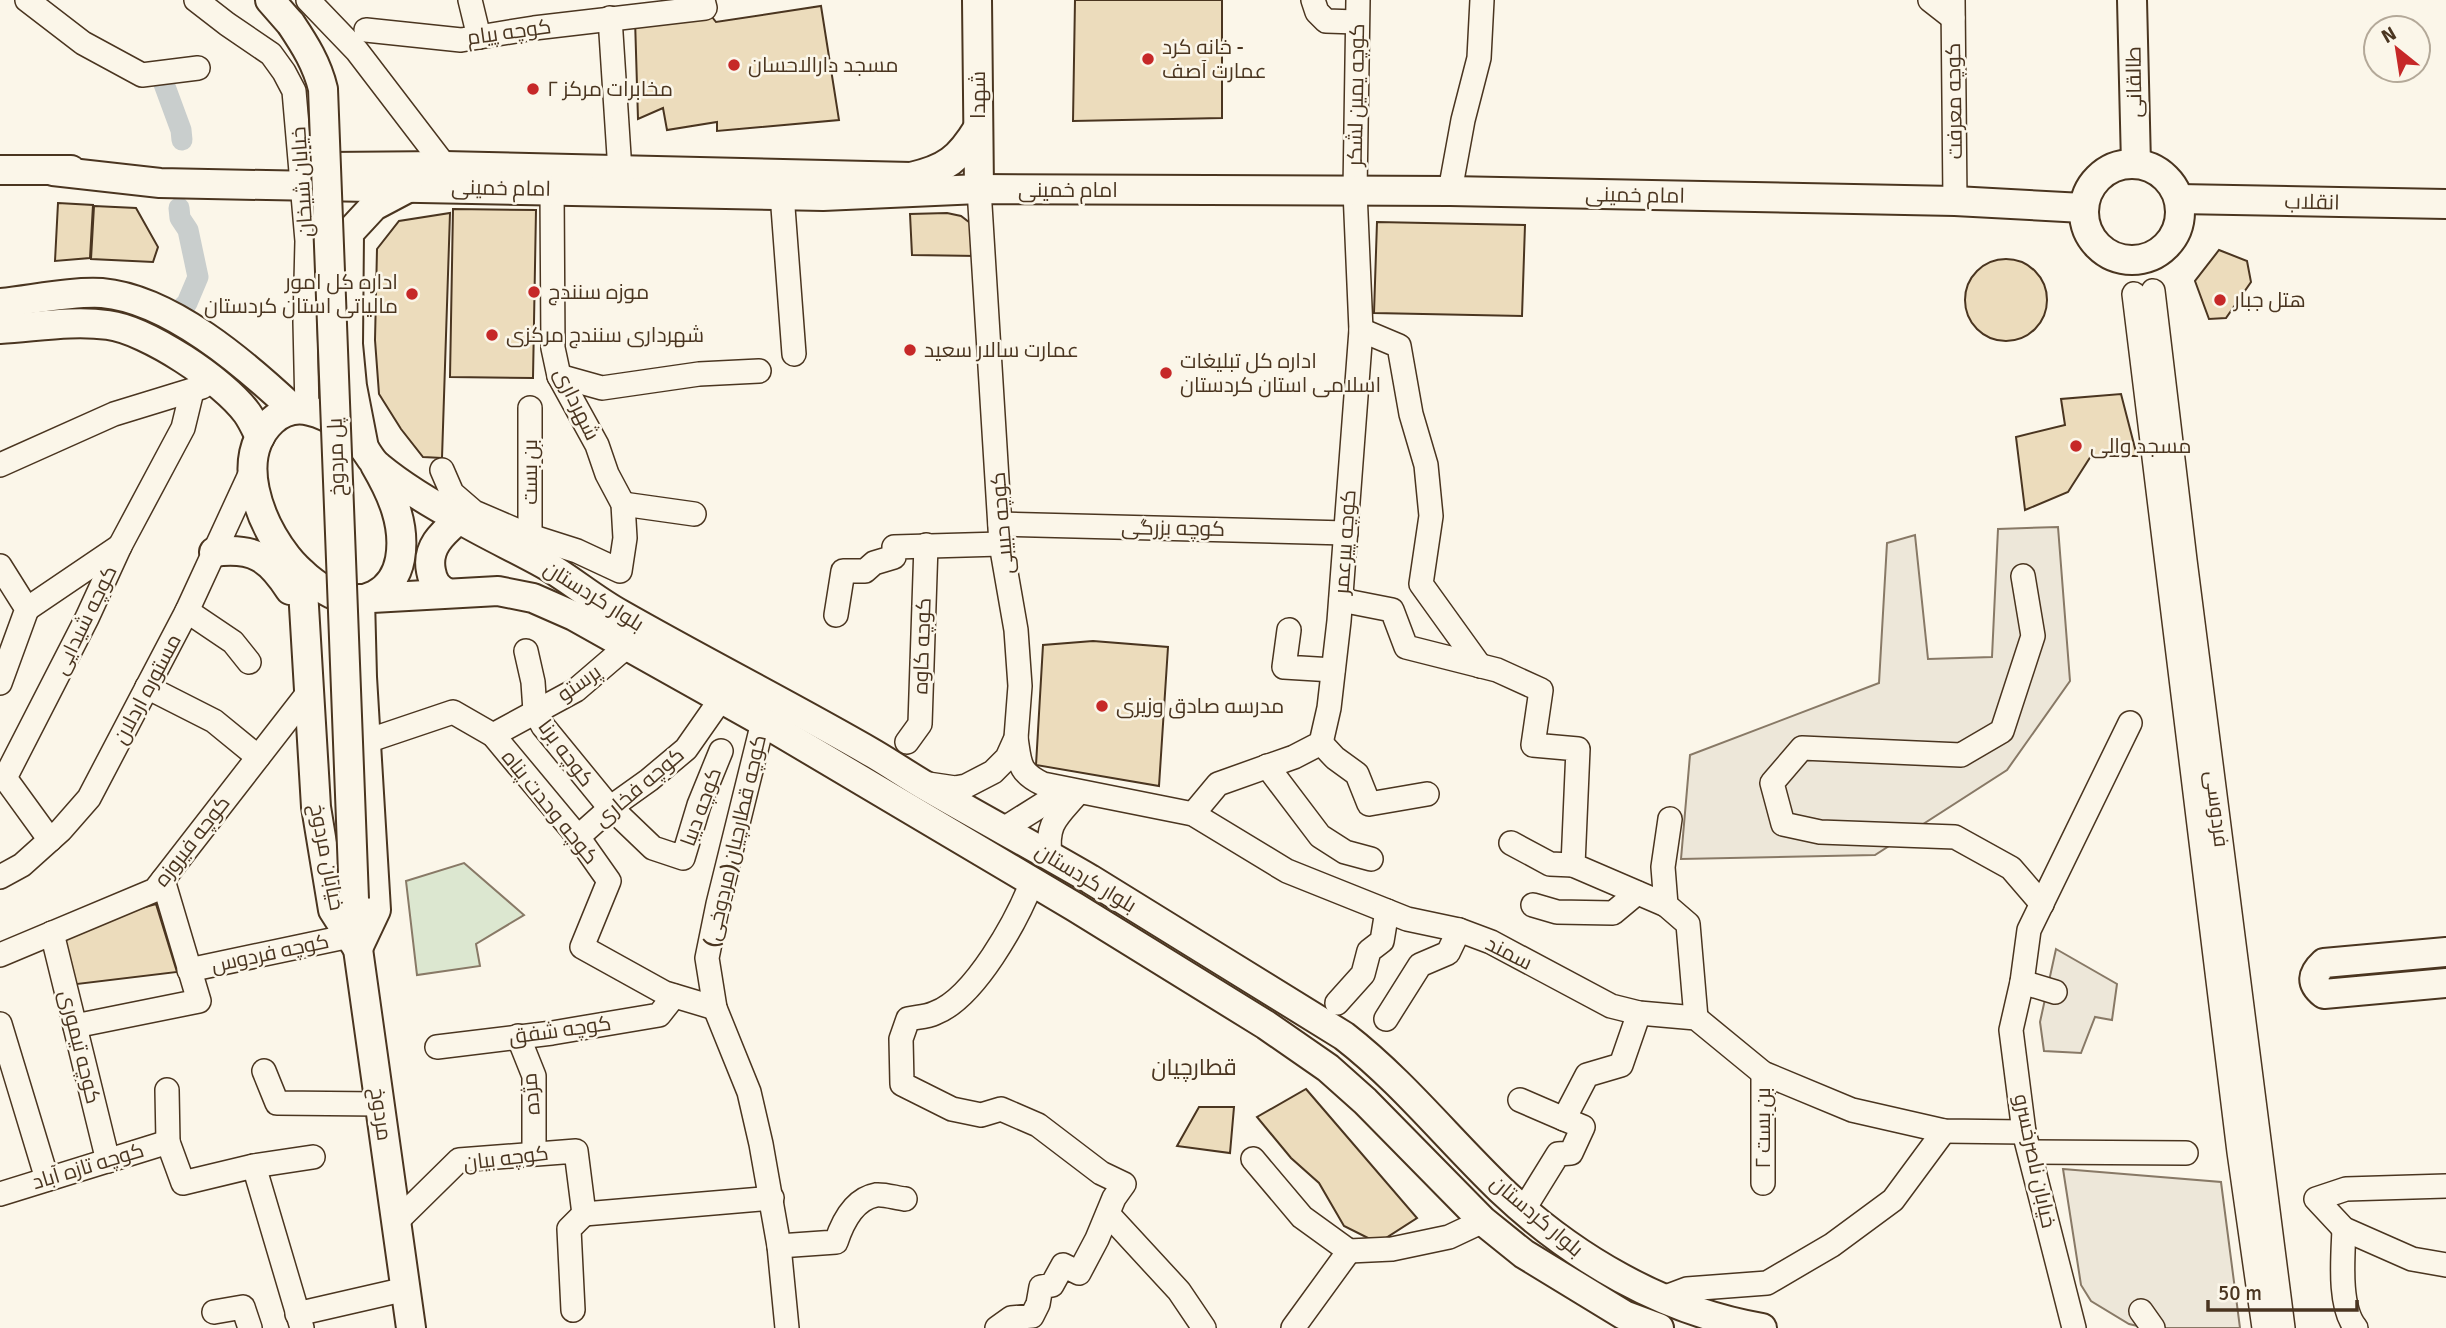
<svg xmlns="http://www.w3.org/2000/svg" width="2446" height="1328" font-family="Signika,Cairo,sans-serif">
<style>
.pitch{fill:#dce7d0;stroke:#887966;stroke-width:2}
.parking{fill:#ede7d9;stroke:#887966;stroke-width:2}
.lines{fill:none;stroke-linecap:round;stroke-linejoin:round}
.canal{stroke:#c9cecd;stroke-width:21}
.building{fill:#ecdcbc;stroke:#4a3520;stroke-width:2}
.minor-casing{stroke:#4a3520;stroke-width:26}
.major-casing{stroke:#4a3520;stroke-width:32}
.minor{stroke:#fbf6e9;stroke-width:23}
.major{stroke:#fbf6e9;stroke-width:28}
.major-bridge-casing{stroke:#4a3520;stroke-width:32;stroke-linecap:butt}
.major-bridge{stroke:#fbf6e9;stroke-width:28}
.poi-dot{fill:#c62828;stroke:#fbf6e9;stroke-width:2.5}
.labels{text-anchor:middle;stroke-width:5;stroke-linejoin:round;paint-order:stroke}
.street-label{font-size:21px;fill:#4a3520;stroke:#fbf6e9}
.poi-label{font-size:21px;fill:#4a3520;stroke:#fbf6e9;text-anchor:start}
.neighbourhood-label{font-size:23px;fill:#4a3520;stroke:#fbf6e9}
</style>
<rect width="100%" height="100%" fill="#fbf6e9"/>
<!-- pitch -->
<path class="pitch" d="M464 863 524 915 476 944 480 966 417 975 406 881Z"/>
<!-- parking -->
<g class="parking">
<path d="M2058 527 2070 681 2007 770 1875 855 1681 859 1690 755 1879 683 1887 543 1915 535 1928 659 1992 657 1998 529Z"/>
<path d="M2056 949 2117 984 2112 1020 2095 1017 2081 1053 2044 1051 2040 1022Z"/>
<path d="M2063 1169 2221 1182 2240 1328H2146L2129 1324 2091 1301 2081 1285Z"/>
</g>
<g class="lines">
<!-- canal -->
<g class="canal">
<path d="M160 73 181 130 182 140"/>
<path d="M179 208 180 218 188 230 198 277 187 303 179 311"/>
</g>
</g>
<!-- building -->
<g class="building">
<path d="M1075 0H1222V118L1073 121Z"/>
<path d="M821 6 839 120 717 131V122L667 130 663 108 638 119 635 19 705 8 716 22Z"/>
<path d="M58 203 93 205 90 258 55 261Z"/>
<path d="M94 206 136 208 158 247 153 262 91 259Z"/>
<path d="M453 209 536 210 533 378 450 377Z"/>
<path d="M450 213 442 458 423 457 401 429 379 394 375 340 377 249 399 221Z"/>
<path d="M947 213 961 216 978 229 977 256 912 255 910 214Z"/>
<path d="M1377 222 1525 225 1522 316 1374 313Z"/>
<path d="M2219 250 2247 261 2251 282 2226 318 2209 319 2195 281Z"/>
<circle cx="2006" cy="300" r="41"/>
<path d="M2121 394 2137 456H2091L2068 492 2025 510 2016 437 2065 425 2061 399Z"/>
<path d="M1093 641 1168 647 1159 786 1036 765 1043 645Z"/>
<path d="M156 904 177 972 69 985 52 933Z"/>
<path d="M1306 1089 1417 1218 1378 1243 1344 1226 1319 1183 1291 1158 1257 1117Z"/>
<path d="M1199 1107H1234L1230 1153 1177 1146Z"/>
</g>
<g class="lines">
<defs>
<g id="minor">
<path d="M27 0 83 43 142 75 198 68"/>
<path d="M196 0 227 24 271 54 284 72 294 91 307 241 305 322 307 410"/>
<path d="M308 0 357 51 445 166"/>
<path d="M470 0 479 37"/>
<path d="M1313 0 1317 12 1326 21 1357 22"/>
<path d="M1930 0 1953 18"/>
<path d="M1953 0 1955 201"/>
<path d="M610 18 620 171"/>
<path d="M366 30 461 40 534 28 705 8 703 0"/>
<path d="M1450 191 1463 120 1479 58 1482 0"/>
<path d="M782 194 794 354"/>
<path d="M2153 291 2185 560 2283 1328"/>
<path d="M2134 294 2239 1152 2264 1328"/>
<path d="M1361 330 1399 346 1411 414 1426 465 1431 516 1421 584 1480 666"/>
<path d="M559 376 602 388 699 374 759 371"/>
<path d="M530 408V536"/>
<path d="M0 465 114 414 202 387"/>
<path d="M442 470 452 493 474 512 530 536 577 551 620 571 625 538 623 504 607 474 597 445 559 376 553 348 552 189"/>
<path d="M623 504 694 514"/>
<path d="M1000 524 1346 533"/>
<path d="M0 566 27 609 0 683"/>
<path d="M2023 576 2033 636 2002 731 1961 755 1802 748 1772 783 1783 824 1820 832 1955 837 2011 868 2042 904"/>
<path d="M1341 600 1392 610 1406 647 1497 670 1541 690 1533 745 1578 749 1573 865 1666 905"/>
<path d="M27 609 120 546"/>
<path d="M187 611 233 642 249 662"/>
<path d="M836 615 843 571H865L874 563 894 557V547L1001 544"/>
<path d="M1289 630 1284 667 1333 670"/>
<path d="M526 651 533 682 535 711 543 726 606 803 653 848 683 858 699 805 721 751"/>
<path d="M147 687 214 721 258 757"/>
<path d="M763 722 718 904 707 958 715 1008 749 1092 761 1144 779 1246 787 1328"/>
<path d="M493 735 576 690 626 647"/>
<path d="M1016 738C1020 763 1018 772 1043 784L1193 814 1287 871 1407 919 1459 930 1491 942 1611 1006 1639 1013 1696 1018 1763 1073 1852 1110 1944 1131 2024 1132"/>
<path d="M367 741 453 712 493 735 578 837 609 881 582 947 665 993 715 1008"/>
<path d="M907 742 920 724 926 545"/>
<path d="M1321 743 1335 758 1357 774 1369 804 1427 794"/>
<path d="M1267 766 1320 836 1345 852 1371 859"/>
<path d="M928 784 955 788 966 786 993 772 1007 758 1016 738 1020 686 1016 630 1001 544 979 189"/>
<path d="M1193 814 1218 784 1294 757 1321 743 1329 708 1339 621 1361 330 1355 191 1358 0"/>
<path d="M1670 819 1663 867 1666 905 1688 924 1696 1018"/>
<path d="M1002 830 1045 803 1078 792"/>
<path d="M578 837 614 805 649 780 686 749 721 699"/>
<path d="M50 840 5 778 87 618 120 546 183 428 192 391"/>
<path d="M1511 843 1550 864 1573 865"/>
<path d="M1050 856C1046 824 1056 818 1076 795"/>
<path d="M0 877 22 865 61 830 89 798 187 611 252 470"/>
<path d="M1533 905 1557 912 1613 913 1637 893"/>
<path d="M52 933 108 1161"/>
<path d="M0 955 155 890 308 693"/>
<path d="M189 970 350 936"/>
<path d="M2022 982 2055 992"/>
<path d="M1337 1003 1363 974 1369 951 1382 941 1387 911"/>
<path d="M1386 1019 1420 965 1448 953 1459 930"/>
<path d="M0 1024 47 1179"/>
<path d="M75 1026 199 1001 163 880"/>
<path d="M518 1036 534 1076V1153"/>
<path d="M437 1047 552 1033 659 1015 674 996"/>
<path d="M264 1071 277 1103 379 1104"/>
<path d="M1763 1073V1183"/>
<path d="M167 1090 168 1142"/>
<path d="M1520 1100 1564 1119"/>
<path d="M2030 1152 2186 1153"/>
<path d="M1253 1159 1302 1217 1349 1251 1392 1249 1449 1237 1483 1221"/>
<path d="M254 1166 302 1328"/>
<path d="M2446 1186 2346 1189 2316 1199 2344 1229 2412 1259 2446 1265"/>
<path d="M0 1194 168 1142 183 1183 254 1166 313 1157"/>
<path d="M1524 1209 1558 1154 1571 1153 1583 1127 1564 1119 1587 1075 1621 1065 1639 1013"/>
<path d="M584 1214 772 1198"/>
<path d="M1108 1214 1179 1291 1204 1328"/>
<path d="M396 1222 459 1160 576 1151 584 1214"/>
<path d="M2344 1229C2343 1256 2338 1307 2356 1328"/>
<path d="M779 1246 836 1242C842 1224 854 1199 876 1195 884 1194 896 1198 905 1199"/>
<path d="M1663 1298 1687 1289 1767 1283 1832 1245 1893 1200 1944 1131"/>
<path d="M573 1310 569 1229 584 1214"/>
<path d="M2141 1311 2153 1328"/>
<path d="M214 1312 243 1307 250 1328"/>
<path d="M297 1314 406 1289"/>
<path d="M997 1328 1011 1318 1032 1316 1038 1304 1041 1287 1052 1285 1063 1265 1079 1273 1097 1239 1114 1198 1124 1184 1101 1173 1038 1125 1001 1109 981 1115 952 1109 902 1084 901 1039 908 1019C917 1017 927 1017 935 1013 975 998 1017 920 1032 882"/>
<path d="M1293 1328 1349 1251"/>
<path d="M2074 1328 2024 1132 2011 1030 2022 982 2029 930 2130 723"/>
</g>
<g id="major">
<path d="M270 0 291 24"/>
<path d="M977 0 979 189"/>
<path d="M2132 0 2136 164"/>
<circle cx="2132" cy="212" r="48"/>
<path d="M328 167 445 166 911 177C946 169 959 159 978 128"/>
<path d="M0 170H71"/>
<path d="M53 171 160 183 823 196 979 189 1450 191 1955 201 2083 208"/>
<path d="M2179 199 2446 204"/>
<path d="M0 303C31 300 72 291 102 293 170 299 245 364 293 409"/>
<path d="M0 329C36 327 72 320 108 325 147 330 224 381 247 413 252 420 256 429 260 437"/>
<path d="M364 448 352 386 348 344 349 233 374 206 408 188"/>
<path d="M375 465C392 494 406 525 400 559 394 592 362 610 332 594 316 586 298 571 287 557 260 522 233 458 272 421 283 411 295 407 310 411 330 415 351 432 364 448 369 455 372 462 379 467 402 486 437 507 463 521 489 536 517 549 544 564 570 579 593 599 620 614 704 662 791 706 874 754 891 764 907 775 924 785 979 817 1035 847 1090 879 1175 931 1259 984 1344 1036 1402 1081 1448 1139 1501 1190 1573 1258 1663 1311 1762 1328"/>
<path d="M214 552C253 547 269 557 290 590"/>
<path d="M302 573 316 807 333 910 356 946"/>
<path d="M447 593C437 588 433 582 431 571 426 547 443 533 459 519"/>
<path d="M372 598 498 591 533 598 574 616 763 722 1075 907 1266 1025 1328 1068 1365 1101 1483 1221 1524 1254 1624 1315 1659 1328"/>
<path d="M354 899 358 949 411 1328"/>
<path d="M359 946 376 910 362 677 360 599"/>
<path d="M2446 952 2324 963C2312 974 2310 983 2324 994L2446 983"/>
</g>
</defs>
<!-- minor casing -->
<use href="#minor" class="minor-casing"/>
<!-- major casing -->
<use href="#major" class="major-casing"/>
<!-- minor -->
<use href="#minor" class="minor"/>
<!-- major -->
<use href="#major" class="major"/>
<defs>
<path id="major-bridge" d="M291 24C305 45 317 64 323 89L354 899"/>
</defs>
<!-- major-bridge casing -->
<use href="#major-bridge" class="major-bridge-casing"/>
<!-- major-bridge -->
<use href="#major-bridge" class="major-bridge"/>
</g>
<!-- markers -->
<g class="poi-dot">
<circle cx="1148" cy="59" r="7"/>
<circle cx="734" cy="65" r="7"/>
<circle cx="533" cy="89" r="7"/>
<circle cx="534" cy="292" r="7"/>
<circle cx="412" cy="294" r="7"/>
<circle cx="2220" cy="300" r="7"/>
<circle cx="492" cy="335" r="7"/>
<circle cx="910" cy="350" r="7"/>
<circle cx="1166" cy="373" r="7"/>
<circle cx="2076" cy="446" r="7"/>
<circle cx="1102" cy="706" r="7"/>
</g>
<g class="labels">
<!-- street labels -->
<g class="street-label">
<text transform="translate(509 32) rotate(-8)" y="7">کوچه پیام</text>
<text transform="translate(2134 82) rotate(-91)" y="7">طالقانی</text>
<text transform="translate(978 95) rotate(-90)" y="7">شهدا</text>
<text transform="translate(1356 95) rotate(-89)" y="7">کوچه یمین لشکر</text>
<text transform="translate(1954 101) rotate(-91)" y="7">کوچه معرفت</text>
<text transform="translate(302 182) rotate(-94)" y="7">خیابان شیخان</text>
<text transform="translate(501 188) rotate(1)" y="7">امام خمینی</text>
<text x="1068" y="197">امام خمینی</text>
<text transform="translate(1635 195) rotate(1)" y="7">امام خمینی</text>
<text transform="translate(2312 202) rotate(1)" y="7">انقلاب</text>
<text transform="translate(577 404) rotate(64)" y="7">شهرداری</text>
<text transform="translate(336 457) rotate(-92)" y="7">پل مردوخ</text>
<text transform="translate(530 472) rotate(-90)" y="7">بن بست</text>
<text transform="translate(1002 523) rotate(-95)" y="7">کوچه حبیبی</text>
<text transform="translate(1173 528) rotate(1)" y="7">کوچه بزرگی</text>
<text transform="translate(1345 542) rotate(-86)" y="7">کوچه پیرعمر</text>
<text transform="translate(594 596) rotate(32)" y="7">بلوار کردستان</text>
<text transform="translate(85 620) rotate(-64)" y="7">کوچه شیدایی</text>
<text transform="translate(922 646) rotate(-88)" y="7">کوچه کاوه</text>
<text transform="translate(579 683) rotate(-35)" y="7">پرستو</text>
<text transform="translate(147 689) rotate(-62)" y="7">مستوره اردلان</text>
<text transform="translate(566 753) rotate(53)" y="7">کوچه برنا</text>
<text transform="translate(639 787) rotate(-40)" y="7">کوچه فخاری</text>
<text transform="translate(550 807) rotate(51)" y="7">کوچه وحدت پناه</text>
<text transform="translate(701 807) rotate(-70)" y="7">کوچه دیبا</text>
<text transform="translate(2217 809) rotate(83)" y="7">فردوسی</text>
<text transform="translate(192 841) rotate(-52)" y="7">کوچه فیروزه</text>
<text transform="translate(735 841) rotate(-77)" y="7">کوچه قطارچیان(مردوخی)</text>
<text transform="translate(327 857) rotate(79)" y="7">خیابان مردوخ</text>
<text transform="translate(1086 878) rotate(31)" y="7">بلوار کردستان</text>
<text transform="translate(270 953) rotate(-12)" y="7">کوچه فردوس</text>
<text transform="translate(1509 953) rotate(27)" y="7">سمند</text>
<text transform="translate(560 1030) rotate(-8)" y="7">کوچه شفق</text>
<text transform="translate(80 1047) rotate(76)" y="7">کوچه تیموری</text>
<text transform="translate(531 1094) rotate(-95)" y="7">مژده</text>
<text transform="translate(381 1114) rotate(82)" y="7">مردوخ</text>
<text transform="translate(1763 1128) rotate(-90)" y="7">بن بست ۲</text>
<text transform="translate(506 1158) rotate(-7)" y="7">کوچه بیان</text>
<text transform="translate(2035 1161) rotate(78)" y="7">خیابان ناصرخسرو</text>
<text transform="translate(88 1166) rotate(-17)" y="7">کوچه تازه آباد</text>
<text transform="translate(1537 1216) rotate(40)" y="7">بلوار کردستان</text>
</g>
<!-- poi labels -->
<g class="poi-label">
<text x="1162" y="54">خانه کرد -<tspan x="1162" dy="24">عمارت آصف</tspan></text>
<text x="748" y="72">مسجد دارالاحسان</text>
<text x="547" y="96">مخابرات مرکز ۲</text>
<text x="398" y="289" text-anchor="end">اداره کل امور<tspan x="398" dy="24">مالیاتی استان کردستان</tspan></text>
<text x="548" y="299">موزه سنندج</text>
<text x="2234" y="307">هتل جبار</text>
<text x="506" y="342">شهرداری سنندج مرکزی</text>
<text x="924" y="357">عمارت سالار سعید</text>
<text x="1180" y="368">اداره کل تبلیغات<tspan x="1180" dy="24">اسلامی استان کردستان</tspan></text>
<text x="2090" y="453">مسجد والی</text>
<text x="1116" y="713">مدرسه صادق وزیری</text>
</g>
<!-- neighbourhood labels -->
<g class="neighbourhood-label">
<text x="1194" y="1075">قطارچیان</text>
</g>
</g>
<!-- north arrow -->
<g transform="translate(2397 49) rotate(330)"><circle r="33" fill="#fbf6e9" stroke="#b4a999" stroke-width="2"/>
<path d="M0-5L12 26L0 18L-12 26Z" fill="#c62828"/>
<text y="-10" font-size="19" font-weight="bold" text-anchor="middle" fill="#4a3520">N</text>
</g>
<!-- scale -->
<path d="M2208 1300v10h149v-10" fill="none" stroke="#4a3520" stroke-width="3.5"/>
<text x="2218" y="1300" font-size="21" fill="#4a3520" stroke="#fbf6e9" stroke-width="5" paint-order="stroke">50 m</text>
</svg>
